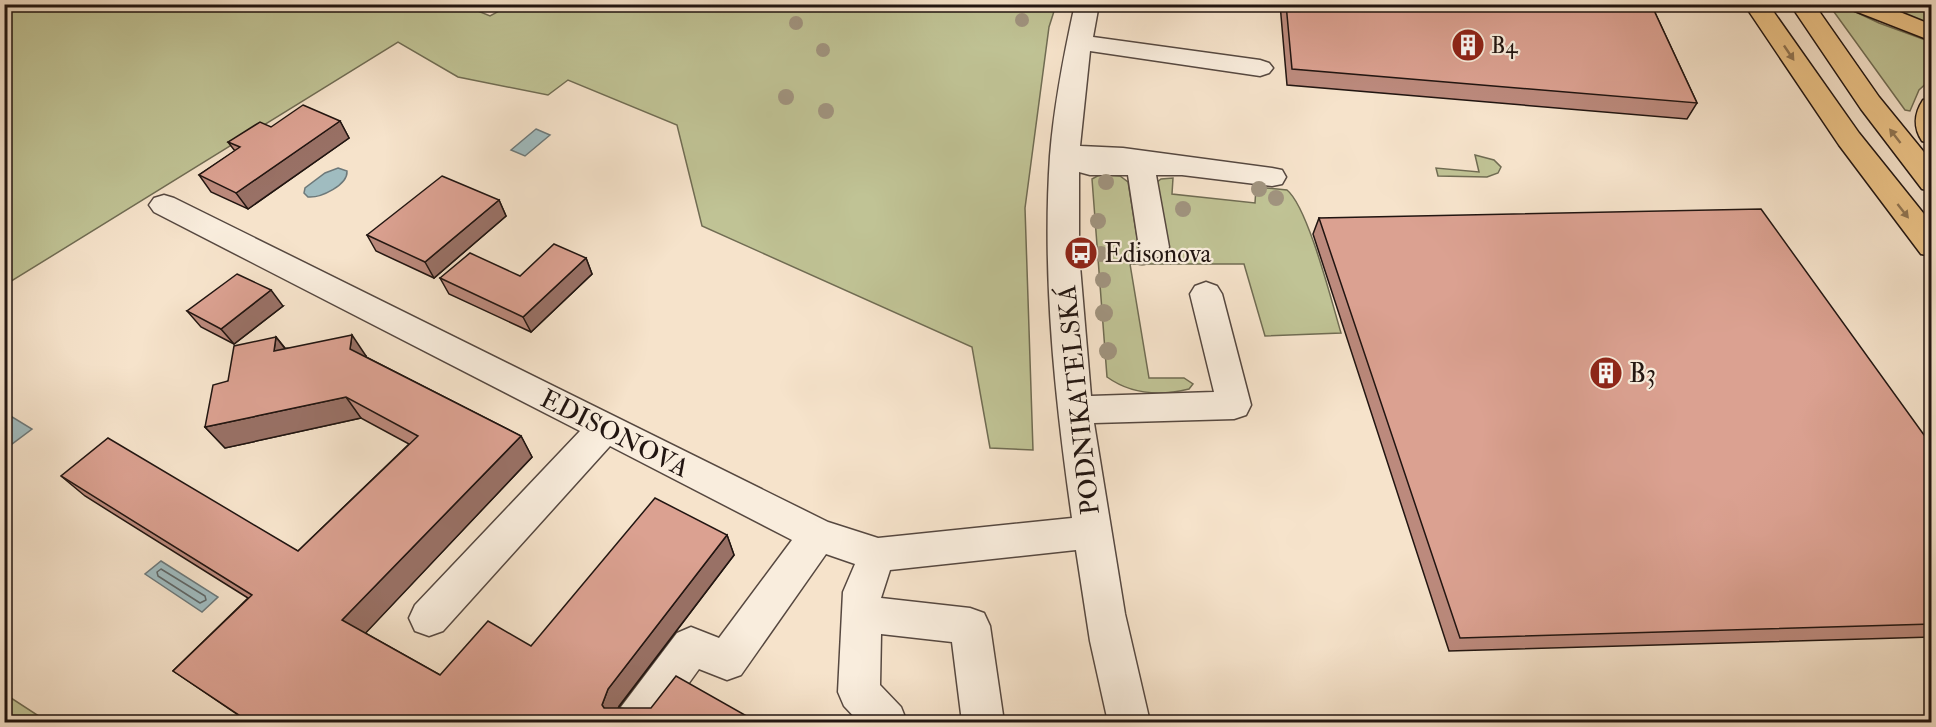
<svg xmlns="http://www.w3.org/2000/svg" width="1936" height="727" font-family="'IM FELL Double Pica',serif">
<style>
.green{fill:#c0c395;stroke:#706c53;stroke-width:1.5}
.water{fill:#a0bcc0;stroke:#6d797a;stroke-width:1.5}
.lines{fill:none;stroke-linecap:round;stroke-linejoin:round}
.shore{stroke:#606868;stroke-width:1.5}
.minor-casing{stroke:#564840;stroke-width:3}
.highway-casing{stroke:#211511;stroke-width:3}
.minor{fill:#f9eddd;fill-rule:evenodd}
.highway{fill:#ebc286;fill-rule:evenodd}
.tree{fill:#a0937e}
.wall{fill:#bc8a7d;stroke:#211511;stroke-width:1.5}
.shaded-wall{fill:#997166;stroke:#211511;stroke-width:1.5}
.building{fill:#dba191;stroke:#211511;stroke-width:1.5}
.oneway{fill:#907451}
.labels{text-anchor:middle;stroke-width:4.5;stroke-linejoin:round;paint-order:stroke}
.far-poi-label{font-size:22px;fill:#211511;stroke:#f9eddd;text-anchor:start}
.poi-label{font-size:26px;fill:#211511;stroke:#f9eddd;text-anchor:start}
.street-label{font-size:26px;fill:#211511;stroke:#f9eddd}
</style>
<rect width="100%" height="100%" fill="#f6e3cb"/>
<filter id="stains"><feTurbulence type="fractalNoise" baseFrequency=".00333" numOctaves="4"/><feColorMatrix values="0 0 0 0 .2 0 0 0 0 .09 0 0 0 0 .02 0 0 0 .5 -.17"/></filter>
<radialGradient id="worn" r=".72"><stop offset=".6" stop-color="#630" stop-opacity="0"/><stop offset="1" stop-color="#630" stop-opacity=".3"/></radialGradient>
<!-- green -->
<g class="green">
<path d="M461 4 490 16 512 4 1056 5 1049 27 1025 208 1033 450 990 448 972 347 702 226 677 125 568 80 548 95 458 77 398 42 5 285V5Z"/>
<path d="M1829 5H1841L1879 23 1931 42V79L1919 90 1910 111 1905 110Z"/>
<path d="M1872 5H1931V28Z"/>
<path d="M1475 155 1494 160 1501 167 1498 173 1487 177 1438 176 1436 168 1479 172Z"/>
<path d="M1101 174 1120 176 1128 182 1139 249 1169 248 1156 183 1161 179 1173 178 1172 194 1255 203 1256 187 1287 190C1308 207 1332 303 1341 333L1265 336 1244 264H1130L1149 378H1184L1193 384 1189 389C1160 396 1132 395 1107 377L1092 179Z"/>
<path d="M4 694H5L48 722H7L5 721Z"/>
</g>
<!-- water -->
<g class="water">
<path d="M536 129 550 135 525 156 511 150Z"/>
<path d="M338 168 347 171C348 185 321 198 308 197L304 193 305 188 325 173Z"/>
<path d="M4 412 32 429 12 444 5 439Z"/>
<path d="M161 561 218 597 202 612 145 574Z"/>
</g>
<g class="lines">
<!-- shore -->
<path class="shore" d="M161 569 205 596 206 600 200 603 158 576 157 572Z"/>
<defs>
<path id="minor" d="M1075 4H1099L1093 37 1260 60 1269 63 1273 68 1269 73 1260 76 1090 51 1080 146 1123 148 1272 168 1282 170 1286 177 1282 184 1272 186 1182 175H1156L1169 247 1165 255 1154 258 1143 255 1139 247 1128 175H1090L1079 172V254L1091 396 1214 392 1190 294 1195 286 1206 282 1217 286 1222 294 1251 405 1246 415 1234 419 1094 423 1125 614 1150 722H1108L1090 641 1076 550 890 570 881 598 970 608 984 613 990 626 1004 722H962L952 642 881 634 880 685 901 707 907 722H859L844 706 838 692 843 592 855 564 826 554 741 675 727 680 699 669 661 722H615L621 707 677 633 691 627 719 638 792 540 610 446 443 631 429 636 415 631 409 618 415 605 580 431 154 212 149 205 154 198 164 195 174 198 828 522 878 538 1072 518C1055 399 1042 277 1050 156 1054 105 1064 54 1075 4Z"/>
<g id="highway">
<path d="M1744 4H1768L1859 133 1932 224V256L1921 254 1839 145Z"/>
<path d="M1790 4H1814L1879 97 1932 162V191L1922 189 1861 109Z"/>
<path d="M1846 4H1880L1932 25V41L1850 9Z"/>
<path d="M1932 98V144L1922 141C1913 127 1914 114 1923 100Z"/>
</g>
</defs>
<!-- minor casing -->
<use href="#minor" class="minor-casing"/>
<!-- highway casing -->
<use href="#highway" class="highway-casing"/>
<!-- minor -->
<use href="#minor" class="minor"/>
<!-- highway -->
<use href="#highway" class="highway"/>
</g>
<!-- trees -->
<g class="tree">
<circle cx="1022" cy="20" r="7"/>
<circle cx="796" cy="23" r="7"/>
<circle cx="823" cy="50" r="7"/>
<circle cx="786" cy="97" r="8"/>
<circle cx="826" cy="111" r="8"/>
<circle cx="1106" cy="182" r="8"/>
<circle cx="1259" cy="189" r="8"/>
<circle cx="1276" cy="198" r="8"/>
<circle cx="1183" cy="209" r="8"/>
<circle cx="1098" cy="221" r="8"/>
<circle cx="1101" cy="254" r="8"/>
<circle cx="1142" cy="258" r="8"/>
<circle cx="1103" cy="280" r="8"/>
<circle cx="1104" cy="313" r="9"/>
<circle cx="1108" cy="351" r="9"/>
</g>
<!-- wall -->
<g class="wall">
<path d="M1280 4H1651L1697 103 1687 119 1287 85Z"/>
<path d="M340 121 349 138 248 209 211 192 199 175 235 151 228 142 271 127Z"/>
<path d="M499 200 506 216 434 278 376 251 367 235Z"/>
<path d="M1319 218 1932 446V637L1449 651 1313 234Z"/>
<path d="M586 258 592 274 531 332 449 294 440 278 520 276Z"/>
<path d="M283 306 234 344 201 327 187 311Z"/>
<path d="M276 337 285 348 366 356V357L521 436 532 457 365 633 440 675 531 646 727 535 734 555 618 708 759 723H250L173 671 248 598 85 496 61 476 298 551 409 444 361 418 225 448 205 427 228 381Z"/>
</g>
<!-- shaded-wall -->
<g class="shaded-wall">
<path d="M340 121 349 138 248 209 236 193Z"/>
<path d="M499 200 506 216 434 278 425 262Z"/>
<path d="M586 258 592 274 531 332 523 317Z"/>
<path d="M271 290 283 306 234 344 221 329Z"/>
<path d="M352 335 366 356 365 371 350 349Z"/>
<path d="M276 337 293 359 274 351Z"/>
<path d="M346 397 361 418 225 448 205 427Z"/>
<path d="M521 436 532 457 361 638 342 620Z"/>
<path d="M727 535 734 555 619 706 613 721 602 705 608 689Z"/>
</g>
<!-- building -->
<g class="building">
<path d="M1286 4H1651L1697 103 1292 69Z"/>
<path d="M303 105 340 121 236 193 199 175 240 147 228 142 260 122 271 127Z"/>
<path d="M442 176 499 200 425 262 367 235Z"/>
<path d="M1761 209 1932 446V624L1460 638 1319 218Z"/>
<path d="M554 244 586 258 523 317 440 278 470 253 520 276Z"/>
<path d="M237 274 271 290 221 329 187 311Z"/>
<path d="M352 335 350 349 521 436 342 620 440 675 488 621 531 646 655 498 727 535 608 689 602 705 604 708H651L676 676 759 723H251L173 671 252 595 61 476 108 438 298 551 418 436 346 397 205 427 213 385 228 381 234 346 276 337 274 351Z"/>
</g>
<!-- one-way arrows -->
<defs><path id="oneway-solid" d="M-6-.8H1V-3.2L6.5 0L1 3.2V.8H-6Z" transform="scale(1.5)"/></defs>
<g class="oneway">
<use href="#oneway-solid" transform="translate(1789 53) rotate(56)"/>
<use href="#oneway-solid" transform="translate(1895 136) rotate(-128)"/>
<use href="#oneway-solid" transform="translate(1903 211) rotate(52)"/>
</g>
<!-- icons -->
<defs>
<symbol id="building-disc" viewBox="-11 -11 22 22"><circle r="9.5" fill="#8f2418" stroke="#f9eddd"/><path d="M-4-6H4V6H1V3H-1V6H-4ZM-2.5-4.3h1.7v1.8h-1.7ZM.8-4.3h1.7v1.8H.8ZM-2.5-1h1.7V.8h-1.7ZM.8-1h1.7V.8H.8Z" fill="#fff"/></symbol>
<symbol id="bus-disc" viewBox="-11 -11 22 22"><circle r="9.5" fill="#8f2418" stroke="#f9eddd"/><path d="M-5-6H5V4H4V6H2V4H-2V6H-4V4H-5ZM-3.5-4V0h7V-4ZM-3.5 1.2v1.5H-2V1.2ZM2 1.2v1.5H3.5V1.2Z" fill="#fff"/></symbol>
</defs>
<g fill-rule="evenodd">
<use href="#building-disc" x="1449" y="26" width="38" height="38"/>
<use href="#bus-disc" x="1062" y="234" width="38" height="38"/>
<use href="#building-disc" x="1587" y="354" width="38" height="38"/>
</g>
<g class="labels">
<!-- far-poi labels -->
<g class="far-poi-label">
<text x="1491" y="53">B4</text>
</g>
<!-- poi labels -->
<g class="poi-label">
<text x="1104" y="262">Edisonova</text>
<text x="1629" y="382">B3</text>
</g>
<!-- street labels -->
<g class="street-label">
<text transform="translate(1078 400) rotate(-96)" y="9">PODNIKATELSKÁ</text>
<text transform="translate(615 433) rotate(27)" y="9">EDISONOVA</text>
</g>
</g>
<!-- margin -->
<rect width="1936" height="727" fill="none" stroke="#f6e3cb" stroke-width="24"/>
<rect x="6" y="6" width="1924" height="715" fill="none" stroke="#211511" stroke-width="3"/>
<rect x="12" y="12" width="1912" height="703" fill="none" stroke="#211511" stroke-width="1.5"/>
<rect width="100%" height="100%" filter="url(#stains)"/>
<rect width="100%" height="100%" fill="url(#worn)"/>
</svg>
